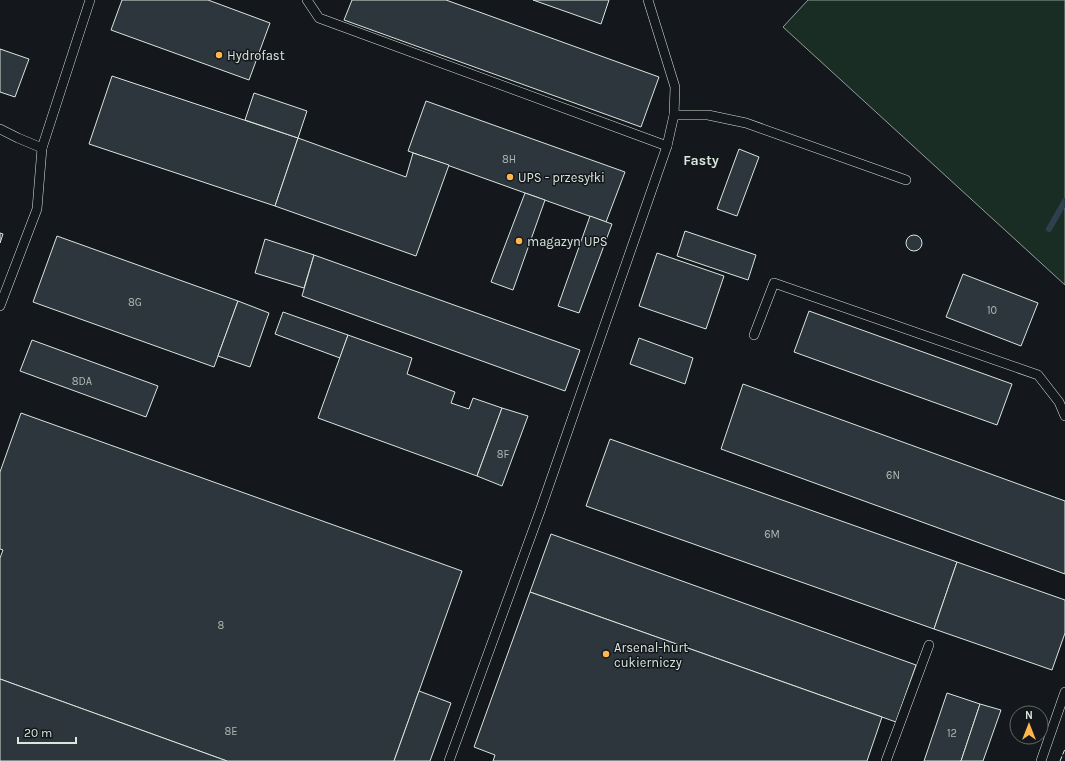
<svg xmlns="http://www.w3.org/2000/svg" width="1065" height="761" font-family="Karla,sans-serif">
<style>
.green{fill:#1a2d24;stroke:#939e99}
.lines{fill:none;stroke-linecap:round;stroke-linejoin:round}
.stream{stroke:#2f3f4d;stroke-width:6}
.building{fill:#2c363c;stroke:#d8e6dc}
.service-casing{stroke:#d8e6dc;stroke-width:10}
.service{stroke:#14181c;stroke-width:9}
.fence{stroke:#d8e6dc;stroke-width:1;stroke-dasharray:5 2;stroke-linecap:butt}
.poi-dot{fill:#ffb74d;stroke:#14181c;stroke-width:1.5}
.labels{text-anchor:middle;stroke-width:3;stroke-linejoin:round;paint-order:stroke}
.number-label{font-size:11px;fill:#adbab4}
.poi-label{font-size:13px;fill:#d8e6dc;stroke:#14181c;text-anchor:start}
.neighbourhood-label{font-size:14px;font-weight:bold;fill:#d8e6dc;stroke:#14181c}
</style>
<rect width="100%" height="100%" fill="#14181c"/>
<!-- green -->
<path class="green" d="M808 0H1065V285L783 27Z"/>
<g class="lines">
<!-- stream -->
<path class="stream" d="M1049 229 1065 201"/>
</g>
<!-- building -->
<g class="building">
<path d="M122 0H208L270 23 249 80 111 30Z"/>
<path d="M352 0H446L659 77 641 127 344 20Z"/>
<path d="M533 0H609L601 24Z"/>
<path d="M0 49 29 59 15 97 0 92Z"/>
<path d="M112 76 298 138 275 206 89 144Z"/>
<path d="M254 93 307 111 298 138 245 120Z"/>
<path d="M426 101 625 172 606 222 408 151Z"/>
<path d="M298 138 406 177 413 153 449 165 416 256 275 206Z"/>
<path d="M739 149 759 157 737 216 717 209Z"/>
<path d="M525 193 545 200 513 290 491 282Z"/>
<path d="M590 216 612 224 579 313 558 306Z"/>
<path d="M685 231 756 255 748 280 677 256Z"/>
<path d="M0 233 3 234 0 243Z"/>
<circle cx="914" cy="243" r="8"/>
<path d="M57 236 238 301 214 367 33 302Z"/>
<path d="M265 239 314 255 304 288 255 273Z"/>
<path d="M657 253 724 276 706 329 639 306Z"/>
<path d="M314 255 580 350 565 391 302 296Z"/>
<path d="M963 274 1038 303 1021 346 946 317Z"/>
<path d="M238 301 269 313 250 367 218 356Z"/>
<path d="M809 311 1012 384 997 425 794 352Z"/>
<path d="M283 312 348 335 340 358 275 334Z"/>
<path d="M348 335 412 358 407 374 455 392 451 403 469 409 473 398 502 408 477 476 318 418Z"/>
<path d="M639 338 693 358 685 384 630 364Z"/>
<path d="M32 340 158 386 146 417 20 371Z"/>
<path d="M743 384 1065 501V574L721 449Z"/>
<path d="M502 408 528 416 502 486 477 476Z"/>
<path d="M21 413 462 571 394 761H227L0 679V558L3 550 0 549V472Z"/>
<path d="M610 439 957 562 934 629 586 506Z"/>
<path d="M551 534 916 665 896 722 530 592Z"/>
<path d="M957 562 1065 600V633L1052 670 934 629Z"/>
<path d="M530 592 882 717 867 761H493L495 755 474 747Z"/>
<path d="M0 679 227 761H0Z"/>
<path d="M419 691 451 703 430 761H394Z"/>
<path d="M947 693 980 704 961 761H924Z"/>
<path d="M980 704 1001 710 983 761H961Z"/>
</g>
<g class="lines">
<defs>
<g id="service">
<path d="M307 0 319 18 667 146"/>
<path d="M674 115H708L746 123 906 180"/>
<path d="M0 129 18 138 42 148"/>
<path d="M0 306 37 209 42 148 90 0"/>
<path d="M754 335 774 283 1038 375 1059 402 1065 416"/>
<path d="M449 761 540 511 667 146 674 115 675 87 648 0"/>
<path d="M886 761 929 645"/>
<path d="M1041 761 1065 692"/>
</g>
</defs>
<!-- service casing -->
<use href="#service" class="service-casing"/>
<!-- service -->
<use href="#service" class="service"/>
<!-- fence -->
<path class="fence" d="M1060 761 1065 749"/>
</g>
<!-- markers -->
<g class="poi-dot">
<circle cx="219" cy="55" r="4"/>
<circle cx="510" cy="177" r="4"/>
<circle cx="519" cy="241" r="4"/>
<circle cx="606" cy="654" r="4"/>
</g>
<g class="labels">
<!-- number labels -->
<g class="number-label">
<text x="509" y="163">8H</text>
<text x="135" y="306">8G</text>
<text x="992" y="314">10</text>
<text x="82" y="385">8DA</text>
<text x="503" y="458">8F</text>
<text x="893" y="479">6N</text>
<text x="772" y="538">6M</text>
<text x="221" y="629">8</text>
<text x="231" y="735">8E</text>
<text x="952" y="737">12</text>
</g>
<!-- poi labels -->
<g class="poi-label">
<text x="227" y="60">Hydrofast</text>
<text x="518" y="182">UPS - przesyłki</text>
<text x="527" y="246">magazyn UPS</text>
<text x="614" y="652">Arsenal-hurt<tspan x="614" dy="15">cukierniczy</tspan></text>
</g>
<!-- neighbourhood labels -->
<g class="neighbourhood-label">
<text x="701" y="165">Fasty</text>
</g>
</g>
<!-- north arrow -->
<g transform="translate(1029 725)"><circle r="19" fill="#14181c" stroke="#626a69"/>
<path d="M0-3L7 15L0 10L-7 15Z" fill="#ffb74d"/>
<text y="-6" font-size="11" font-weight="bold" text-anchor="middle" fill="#d8e6dc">N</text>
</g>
<!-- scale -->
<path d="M18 737v6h58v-6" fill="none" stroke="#d8e6dc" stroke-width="2"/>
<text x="24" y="737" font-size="12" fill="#d8e6dc" stroke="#14181c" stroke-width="3" paint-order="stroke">20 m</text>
</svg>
